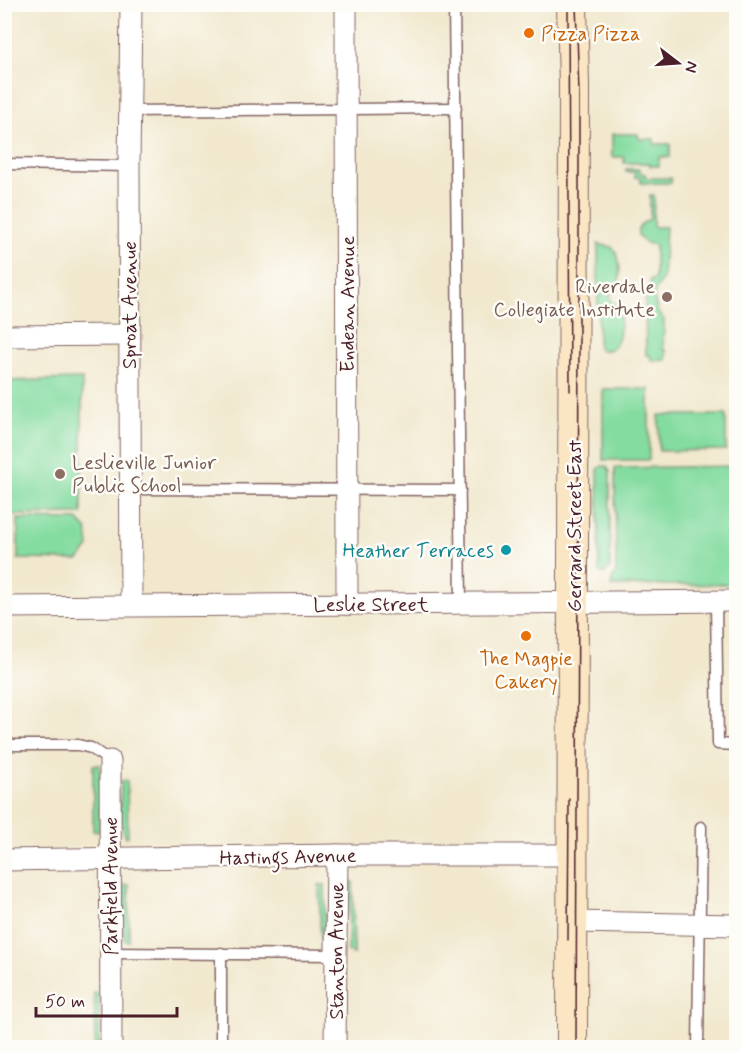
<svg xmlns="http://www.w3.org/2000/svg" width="741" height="1052" font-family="Mynerve,sans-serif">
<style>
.green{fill:#84dca0;stroke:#677e66;stroke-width:1.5}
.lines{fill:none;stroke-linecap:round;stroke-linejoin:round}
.service-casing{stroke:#846564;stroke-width:13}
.minor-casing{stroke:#846564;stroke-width:23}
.secondary-casing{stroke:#846564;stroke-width:32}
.service{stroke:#fff;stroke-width:10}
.minor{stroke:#fff;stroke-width:21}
.secondary{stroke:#fbe6c4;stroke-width:30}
.tram{stroke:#4a1f2b;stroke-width:1.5}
.food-dot{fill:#e8710a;stroke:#fdfcf7;stroke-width:2}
.education-dot{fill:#8d6e63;stroke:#fdfcf7;stroke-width:2}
.culture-dot{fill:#0f9aa8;stroke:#fdfcf7;stroke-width:2}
.labels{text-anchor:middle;stroke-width:5;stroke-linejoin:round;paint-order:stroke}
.food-label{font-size:20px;fill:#c56008;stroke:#fdfcf7;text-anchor:start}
.education-label{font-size:20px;fill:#785e54;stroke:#fdfcf7;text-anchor:end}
.street-label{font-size:20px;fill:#4a1f2b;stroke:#fdfcf7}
.culture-label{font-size:20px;fill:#0d838f;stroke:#fdfcf7;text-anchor:end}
</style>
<rect width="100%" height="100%" fill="#fdfcf7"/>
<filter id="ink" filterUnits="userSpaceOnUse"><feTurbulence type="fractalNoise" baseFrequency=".0167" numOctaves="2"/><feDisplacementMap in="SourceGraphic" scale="12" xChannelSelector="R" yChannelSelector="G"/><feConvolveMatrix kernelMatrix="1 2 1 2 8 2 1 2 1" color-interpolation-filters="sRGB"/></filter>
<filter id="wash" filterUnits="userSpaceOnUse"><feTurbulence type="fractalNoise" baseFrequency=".008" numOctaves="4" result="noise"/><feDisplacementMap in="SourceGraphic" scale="24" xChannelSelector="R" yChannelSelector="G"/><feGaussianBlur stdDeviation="1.35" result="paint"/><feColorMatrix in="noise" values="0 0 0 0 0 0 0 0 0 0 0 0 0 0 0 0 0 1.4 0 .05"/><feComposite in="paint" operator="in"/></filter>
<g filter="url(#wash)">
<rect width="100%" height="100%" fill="#f1e8ce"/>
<!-- green -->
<g class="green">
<path d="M612 134H638L639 139H654V144H670V157H659V166H650L649 163H624V157H612Z"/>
<path d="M626 169H640V173L645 174 646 178H671V183H641V178L635 177V172H626Z"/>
<path d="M650 195H654L653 227H666L663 278 655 291 654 298 658 313 664 320 663 350H666V360L651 361V356L646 355 645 296H650V280L655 279V245C637 243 630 228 650 219Z"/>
<path d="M598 244 612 247C623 258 619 276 619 290H615L610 294 611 301 615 304H620C620 321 625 357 598 349Z"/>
<path d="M82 379V514L10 515 4 509 5 381Z"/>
<rect x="603" y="389" width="46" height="71"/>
<path d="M659 415H726V450L659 451Z"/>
<path d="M602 466H607L610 472V568L605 573H601L599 571 598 469Z"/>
<path d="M736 466V584L611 586 613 577 616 574 615 468Z"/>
<path d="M18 519 77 520 87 530 89 547 79 560 18 559Z"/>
<path d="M93 765H100L99 825V831H93Z"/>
<path d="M121 781H127L128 836 126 837C117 822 121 798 121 781Z"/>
<path d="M350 881 353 882 354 954 348 952Z"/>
<path d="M123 885H129V941L124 940Z"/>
<path d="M319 885H325V947L321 948Z"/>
<path d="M94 993H99L100 1047H95Z"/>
</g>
</g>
<g filter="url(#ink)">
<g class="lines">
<defs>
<g id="service">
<path d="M454 4 461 603"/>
<path d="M129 111 456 108"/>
<path d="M4 164 129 166"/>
<path d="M131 489 460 490"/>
<path d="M716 601 718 744 736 745"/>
<path d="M4 745H78L91 748 110 761"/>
<path d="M110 953 335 955"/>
<path d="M221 1048V953"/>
<path d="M698 1048 701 827"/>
</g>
<g id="minor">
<path d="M131 4 129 166 131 605"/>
<path d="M346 4 347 604"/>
<path d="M4 336 129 335"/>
<path d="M4 607 736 601"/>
<path d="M110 761 111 1048"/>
<path d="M4 860 337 855H572"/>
<path d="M572 922 736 925"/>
<path d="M335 1048 337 855"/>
</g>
<path id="secondary" d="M572 4 574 86 572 1048"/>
</defs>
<!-- service casing -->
<use href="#service" class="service-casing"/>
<!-- minor casing -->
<use href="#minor" class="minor-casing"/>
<!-- secondary casing -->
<use href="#secondary" class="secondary-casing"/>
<!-- service -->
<use href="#service" class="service"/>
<!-- minor -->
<use href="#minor" class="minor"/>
<!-- secondary -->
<use href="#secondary" class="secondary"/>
<!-- tram -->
<g class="tram">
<path d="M576 4 579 94V326L576 1048"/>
<path d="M568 10 570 391"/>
<path d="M568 940 569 799"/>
</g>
</g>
</g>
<!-- markers -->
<g class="food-dot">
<circle cx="529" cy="33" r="6"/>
<circle cx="526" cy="636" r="6"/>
</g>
<g class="education-dot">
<circle cx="667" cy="297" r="6"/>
<circle cx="60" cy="474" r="6"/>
</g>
<circle class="culture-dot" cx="506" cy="550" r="6"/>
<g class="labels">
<!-- food labels -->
<g class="food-label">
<text x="541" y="40">Pizza Pizza</text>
<text x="526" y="665" text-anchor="middle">The Magpie<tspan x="526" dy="23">Cakery</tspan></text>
</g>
<!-- education labels -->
<g class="education-label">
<text x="655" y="293">Riverdale<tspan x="655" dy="23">Collegiate Institute</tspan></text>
<text x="72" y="469" text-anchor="start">Leslieville Junior<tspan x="72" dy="23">Public School</tspan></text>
</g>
<!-- street labels -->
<g class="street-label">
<text transform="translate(347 304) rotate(-90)" y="7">Endean Avenue</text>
<text transform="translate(129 305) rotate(-90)" y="7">Sproat Avenue</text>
<text transform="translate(574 526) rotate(-90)" y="7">Gerrard Street East</text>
<text x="371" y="611">Leslie Street</text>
<text transform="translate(288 856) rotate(-1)" y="7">Hastings Avenue</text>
<text transform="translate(110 886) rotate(-90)" y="7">Parkfield Avenue</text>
<text transform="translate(336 951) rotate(-90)" y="7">Stanton Avenue</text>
</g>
<!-- culture labels -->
<g class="culture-label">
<text x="494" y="557">Heather Terraces</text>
</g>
</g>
<!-- margin -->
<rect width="741" height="1052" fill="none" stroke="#fdfcf7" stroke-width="24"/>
<!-- north arrow -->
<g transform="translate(678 63) rotate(107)" stroke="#fdfcf7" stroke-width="4.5" paint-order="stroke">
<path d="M0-4.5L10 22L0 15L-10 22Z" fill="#4a1f2b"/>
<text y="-9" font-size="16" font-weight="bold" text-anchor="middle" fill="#4a1f2b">N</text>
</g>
<!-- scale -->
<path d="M36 1007v9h141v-9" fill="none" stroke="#4a1f2b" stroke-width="3"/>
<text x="45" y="1007" font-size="18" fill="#4a1f2b" stroke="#fdfcf7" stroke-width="4.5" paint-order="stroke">50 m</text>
</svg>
